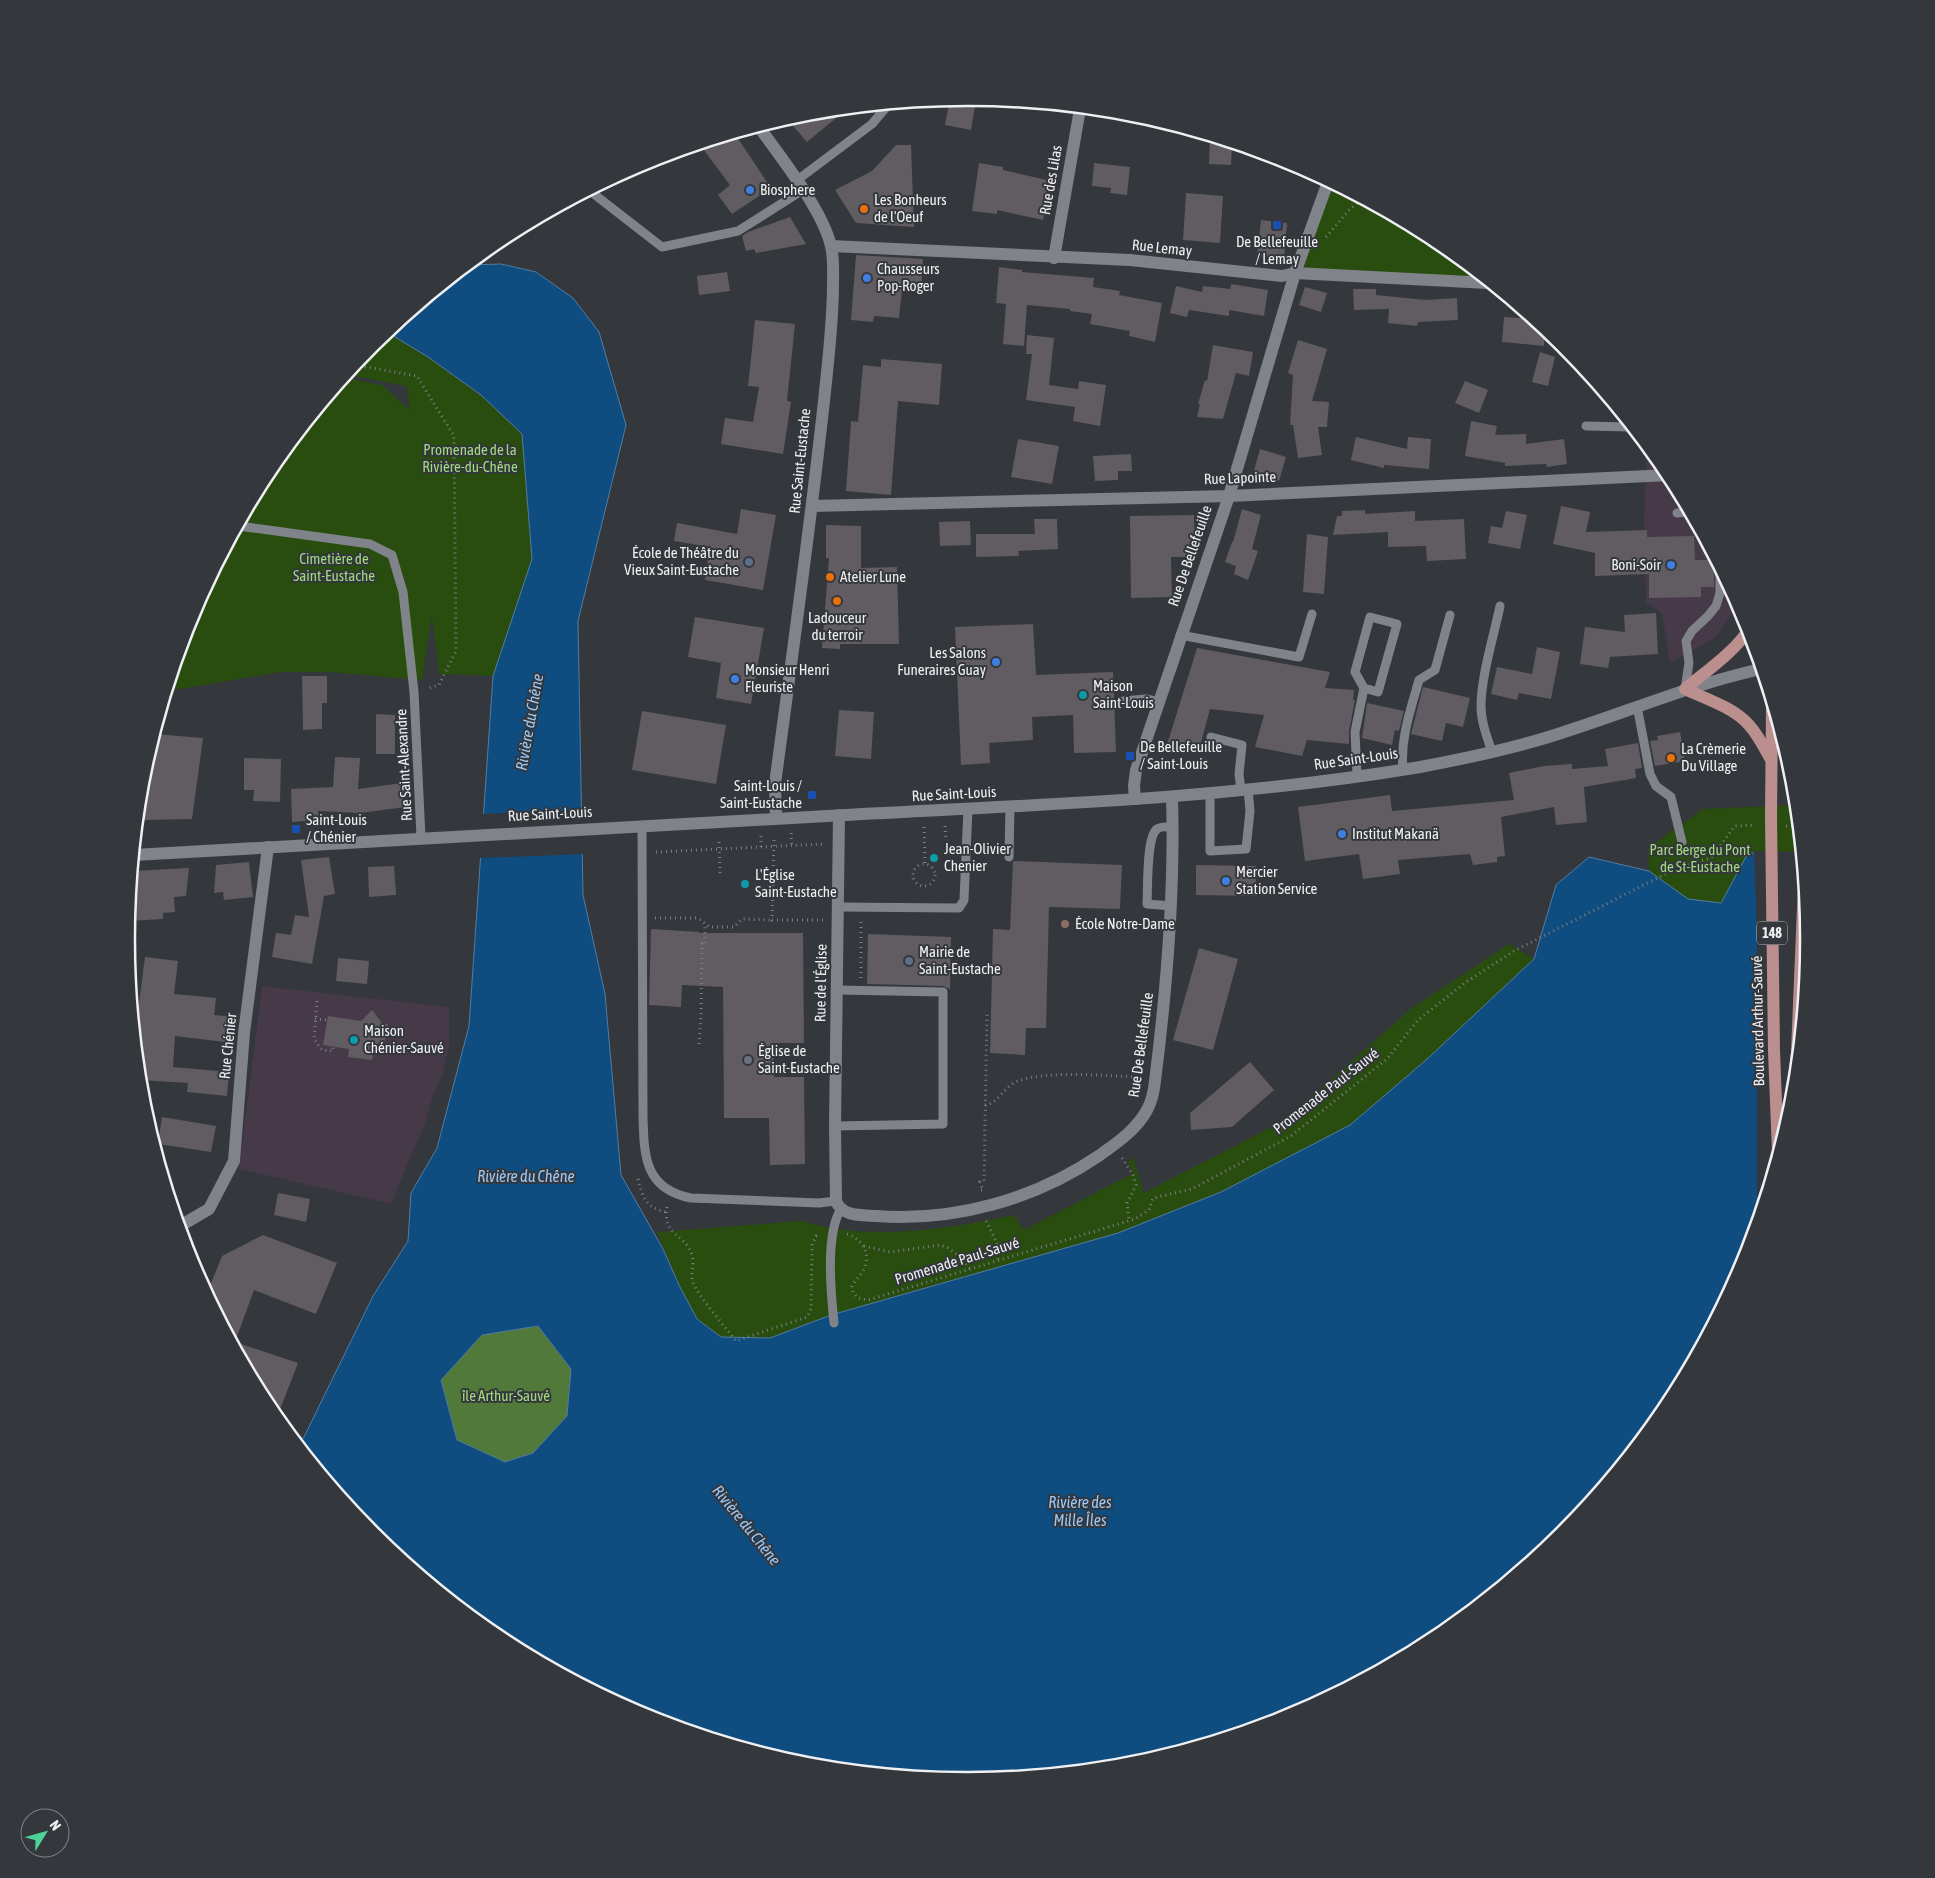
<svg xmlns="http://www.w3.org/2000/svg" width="1935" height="1878" font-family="'Asap Condensed',sans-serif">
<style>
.commercial{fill:#463948}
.green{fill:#294d0e}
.forest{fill:#517939}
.water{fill:#0f4c7f;stroke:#527da2;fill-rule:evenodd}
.pier{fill:#34373c}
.building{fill:#605c61}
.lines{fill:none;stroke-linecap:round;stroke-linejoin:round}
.path{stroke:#7c7e82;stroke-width:3;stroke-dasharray:1 4;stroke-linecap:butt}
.service{stroke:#808389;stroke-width:9}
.minor{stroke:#808389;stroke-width:12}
.tertiary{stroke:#808389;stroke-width:12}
.secondary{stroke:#808389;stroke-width:12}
.primary{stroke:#bb8f8d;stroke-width:12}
.shop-dot{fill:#3f7fe0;stroke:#34373c;stroke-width:2}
.food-dot{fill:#e8710a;stroke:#34373c;stroke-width:2}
.transit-dot{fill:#1a4fb4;stroke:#34373c;stroke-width:2}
.service-dot{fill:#5c6f8a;stroke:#34373c;stroke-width:2}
.culture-dot{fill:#0f9aa8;stroke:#34373c;stroke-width:2}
.education-dot{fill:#8d6e63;stroke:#34373c;stroke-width:2}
.worship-dot{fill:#6b7280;stroke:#34373c;stroke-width:2}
.labels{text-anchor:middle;stroke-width:4;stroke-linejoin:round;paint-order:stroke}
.shield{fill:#34373c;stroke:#b7b8bc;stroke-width:1}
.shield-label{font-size:14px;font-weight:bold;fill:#eff0f3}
.street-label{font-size:15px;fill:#eff0f3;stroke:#34373c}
.poi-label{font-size:15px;fill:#eff0f3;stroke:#34373c;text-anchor:start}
.park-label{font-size:15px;fill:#a0d97f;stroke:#34373c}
.water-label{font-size:16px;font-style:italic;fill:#9bc8f6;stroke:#34373c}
.rim{fill:none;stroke:#eff0f3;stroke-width:2.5}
</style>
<rect width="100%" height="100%" fill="#34373c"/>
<!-- commercial -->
<g class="commercial">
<path d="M1647 447 1667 472 1738 605 1716 637 1670 663 1662 613 1646 602 1644 517Z"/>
<path d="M262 986 449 1007V1046L442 1076 433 1096 424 1126 399 1184 392 1204 239 1169Z"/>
</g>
<!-- green -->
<g class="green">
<path d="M1334 185 1435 239 1488 283 1295 273Z"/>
<path d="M387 332 428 357 481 395 522 434 532 559 493 676 439 674 432 615 422 680 328 672H280L168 691 190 617 268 471 344 378 382 385 410 410 407 386 347 375 373 344Z"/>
<path d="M1796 805 1801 854 1748 853 1721 903 1688 899 1649 871 1648 848 1703 809Z"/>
<path d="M1509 944 1534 959 1433 1055 1351 1125 1221 1192 1118 1233 831 1315 770 1338 721 1337 697 1319 679 1285 657 1232 802 1221C869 1242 947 1229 1014 1215L1024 1230 1134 1173 1128 1161 1133 1157 1144 1193 1283 1121 1412 1008Z"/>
</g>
<!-- forest -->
<path class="forest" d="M538 1326 571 1369 567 1416 533 1453 505 1462 457 1440 441 1380 482 1335Z"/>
<!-- water -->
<path class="water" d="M501 264 536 272 573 298 599 332 626 425 578 621 583 895 605 994 621 1175 663 1249 679 1285 697 1319 721 1337 770 1338 831 1315 1118 1233 1221 1192 1350 1125 1426 1060 1534 959 1556 885 1589 857 1649 871 1688 899 1721 903 1748 853 1801 854 1809 939 1793 1103 1745 1261 1667 1407 1562 1534 1435 1639 1289 1717 1131 1764 967 1780 803 1764 645 1716 500 1639 372 1534 297 1442 304 1437 373 1296 408 1241 411 1193 437 1148 469 1026 493 676 532 559 522 434 481 395 428 357 387 332 468 265ZM538 1326 571 1369 567 1416 533 1453 505 1462 457 1440 441 1380 482 1335Z"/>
<!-- pier -->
<g class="pier">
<path d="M584 810 585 854 478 858 481 814Z"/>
<path d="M1754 851 1800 852 1809 939 1793 1103 1757 1223V929Z"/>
</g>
<!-- building -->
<g class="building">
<path d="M963 98 976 100 971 130 945 125 950 99Z"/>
<path d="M847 109 807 142 787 119 804 114Z"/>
<path d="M735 134 771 188 732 214 718 195 730 185 700 145Z"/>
<path d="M1210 137 1232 144 1231 165 1209 164Z"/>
<path d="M896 145H911L914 227 856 223 835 190 872 171Z"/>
<path d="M979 163 1003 167V170L1051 181 1043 220 997 210V214L972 211Z"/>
<path d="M1094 163 1130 167 1127 195 1110 193 1111 188 1092 186Z"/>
<path d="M1186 193 1223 196 1220 243 1183 240Z"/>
<path d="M790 217 806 244 756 253 754 249 746 251 742 236 748 232Z"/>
<path d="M1261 220 1287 223 1284 259 1257 256Z"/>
<path d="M856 255 923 259 921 292 902 290 899 318 874 316 873 322 851 320Z"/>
<path d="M999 267 1022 270V272L1094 278 1093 287 1120 291 1119 295 1162 303 1155 342 1129 336 1130 331 1090 324 1092 314 1070 311V309L1027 305 1024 346 1003 344 1006 304 996 303Z"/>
<path d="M727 272 730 291 699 295 697 276Z"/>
<path d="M1231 284 1268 290 1264 316 1229 310V316L1189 310 1187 317 1170 313 1176 286 1202 292 1203 286 1230 289Z"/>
<path d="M1305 287 1327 293 1321 312 1299 305Z"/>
<path d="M1353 289H1376V295L1426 300 1457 298 1458 320 1418 322 1417 326 1388 323 1389 309 1354 310Z"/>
<path d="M1504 317 1533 319 1545 330 1544 346 1502 342Z"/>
<path d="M755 320 795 324 787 401 791 402 783 454 721 444 725 418 753 422 759 387 748 386Z"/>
<path d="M1027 335 1054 338 1049 385 1078 389 1079 381 1106 385 1100 426 1073 421 1075 407 1026 400 1032 354H1026Z"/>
<path d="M1298 340 1327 349 1312 401 1329 402 1327 427H1318L1322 455 1298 458 1293 425H1290L1293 375 1288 373Z"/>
<path d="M1213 345 1253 352 1249 376 1236 373 1223 419 1197 417 1200 404H1198L1205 380 1207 381Z"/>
<path d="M1540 352 1555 357 1548 386 1532 382Z"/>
<path d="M881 359 942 364 939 405 898 401 891 495 846 491 851 421 858 422 863 365 881 367Z"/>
<path d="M1465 381 1488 390 1479 413 1455 403Z"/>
<path d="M1471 421 1497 426 1495 435 1526 434V444L1564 439 1567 464 1547 467 1546 464 1505 466V463L1465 456Z"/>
<path d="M1356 437 1407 449 1408 437 1431 439 1429 469 1384 465V468L1351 460Z"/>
<path d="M1018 439 1059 446 1052 484 1011 477Z"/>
<path d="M1260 449 1286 457 1279 481 1253 474Z"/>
<path d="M1131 454 1132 471H1118V480L1095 481 1093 456Z"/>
<path d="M1561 506 1590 512 1586 532 1647 530V537L1694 536 1695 560H1714L1717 565 1714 570V587H1701V597L1649 598V574L1595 576V553L1553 544Z"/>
<path d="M741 509 776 515 763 590 705 580 710 547 674 541 677 523 737 534Z"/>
<path d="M1242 509 1261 515 1252 549 1258 551 1248 580 1234 574 1236 566 1225 562 1232 542H1233Z"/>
<path d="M1365 510V514L1415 511V521L1464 519 1466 559 1427 561 1426 546 1388 547V532L1333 535 1337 516H1342V511Z"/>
<path d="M1506 511 1527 515 1520 549 1488 543 1491 526 1502 528Z"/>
<path d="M1194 515 1195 557H1171L1172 597 1131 598 1130 516Z"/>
<path d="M1034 519H1057L1058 549 1018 551 1019 556 976 557V534H1035Z"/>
<path d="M970 521 971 545 940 546 939 522Z"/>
<path d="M826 525 861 526V568L897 567 899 644H840V649L822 648 829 558H826Z"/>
<path d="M1307 534 1328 537 1324 594 1303 592Z"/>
<path d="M1656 613 1658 654 1610 657 1608 668 1580 664 1585 627 1625 632 1624 615Z"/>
<path d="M695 617 764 628 751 704 716 698 721 663 688 657Z"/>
<path d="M1033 624 1036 675 1113 672 1116 752 1074 753 1073 715 1032 717 1033 740 989 743 990 763 961 765 955 627Z"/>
<path d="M1537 647 1560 652 1551 699 1519 693 1517 700 1491 694 1497 667 1532 674Z"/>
<path d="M1197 648 1330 672 1325 688 1354 690 1353 700H1355L1349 731V744L1307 740 1302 756 1255 747 1264 715 1210 709 1200 746 1166 748Z"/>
<path d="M302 676H327V703H322V729L303 730Z"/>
<path d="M1423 687 1470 698 1463 727 1446 723 1442 741 1411 734Z"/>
<path d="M1367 703 1404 711 1399 731 1395 730 1392 745 1362 738Z"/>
<path d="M839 710 874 712 871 759 835 756Z"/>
<path d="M642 711 726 725 716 784 632 770Z"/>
<path d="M376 714 395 715V754H376Z"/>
<path d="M1680 732 1685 761 1655 766 1650 741 1658 740 1657 736Z"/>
<path d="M155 734 203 738 192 819 143 820Z"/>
<path d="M1638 743 1642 768 1635 769 1636 778 1584 787 1587 822 1556 825 1554 807 1501 817 1505 856 1497 857V862L1473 865 1470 854 1398 860 1400 874 1363 879 1359 854 1305 861 1298 807 1390 795 1392 811 1514 800 1509 773 1544 766 1572 764V769L1608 766 1605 749Z"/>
<path d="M335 757 360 758 358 789 402 783 406 807 360 813 318 811 319 820 292 822 291 789 333 787Z"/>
<path d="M244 758 281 759 280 802 253 801 254 790H244Z"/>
<path d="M329 857 335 894 324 896 312 964 272 957 276 933 291 935 295 915 309 917 301 860Z"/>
<path d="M1013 861 1122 865 1120 909 1049 907 1046 1028H1026L1025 1055 990 1053 993 929 1010 930Z"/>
<path d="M249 862 253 897 224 900 223 892 214 893 216 865Z"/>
<path d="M1196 865 1256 866V896L1196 895Z"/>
<path d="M394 866 396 895 369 897 368 867Z"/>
<path d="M189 868 186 896 174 897 175 912 163 913V919L128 921 133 871Z"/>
<path d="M651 929 699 932V933H803L804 1043H773L774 1077H804L805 1164 770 1165 769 1118H724L723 987 682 985 681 1007 649 1005Z"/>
<path d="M868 934 951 937 950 989 943 986 867 984Z"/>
<path d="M1199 948 1238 959 1213 1050 1173 1040Z"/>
<path d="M145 957 178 961 174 994 216 998 214 1015 235 1017 233 1043 175 1036 173 1067 229 1072 227 1096 187 1092 188 1083 140 1080 134 1010 138 1011Z"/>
<path d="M338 958 369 961 367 984 336 981Z"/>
<path d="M372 1010 382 1023 388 1024 384 1046 375 1044 372 1060 348 1057 349 1049 323 1045 328 1016 361 1021Z"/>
<path d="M1250 1062 1274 1090 1232 1127 1191 1130 1190 1113Z"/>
<path d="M162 1117 216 1126 211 1152 158 1144Z"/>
<path d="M278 1193 310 1199 306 1222 274 1215Z"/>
<path d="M263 1235 337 1263 316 1314 254 1290 235 1342 298 1363 277 1417 268 1406 207 1293 222 1256Z"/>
</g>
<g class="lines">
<!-- path -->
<g class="path">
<path d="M1326 237 1350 209 1361 200"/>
<path d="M355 365 417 376 454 436 456 651 439 685 427 689"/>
<path d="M945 826 946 840"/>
<path d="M1786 826H1798"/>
<path d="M924 827 925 863"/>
<path d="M791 833 792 846"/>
<path d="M774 840 772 920H824"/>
<path d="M719 842 720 873"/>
<path d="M761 847V835"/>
<path d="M656 852 824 844"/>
<circle cx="924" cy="875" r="11"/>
<path d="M655 918H696L701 920 709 927H734L742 919 772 920"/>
<path d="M861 978V921"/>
<path d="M317 1001 314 1039 322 1050 333 1051V1046"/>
<path d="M315 1019 327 1020"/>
<path d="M699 1044 701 1016 702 944 705 945V924"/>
<path d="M985 1105C998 1104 1004 1086 1018 1081 1051 1070 1102 1076 1137 1077L1136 1088H1138"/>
<path d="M1122 1158 1133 1175 1136 1185 1127 1203 1129 1221"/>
<path d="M638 1179C643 1198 646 1208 666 1212"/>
<path d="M981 1190H983L980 1182 984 1181 987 1012"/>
<path d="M667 1207C663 1238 684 1232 692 1255 695 1264 690 1273 693 1282 697 1295 726 1328 736 1341L807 1317 811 1309 812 1245 816 1236 820 1235"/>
<path d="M986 1221 997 1243 998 1260"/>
<path d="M847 1234C861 1238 870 1252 865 1266 863 1274 855 1279 852 1287L853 1292 858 1298 868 1300 1135 1219 1149 1210 1153 1198 1192 1189 1291 1136 1387 1059 1418 1020 1466 982 1514 951 1677 868 1711 858 1735 826 1755 825"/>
<path d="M864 1246 890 1252 940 1245 948 1248 963 1259 970 1269"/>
</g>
<!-- service -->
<g class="service">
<path d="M796 181 872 124 888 105"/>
<path d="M590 191 662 247 738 231 803 190"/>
<path d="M1586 426 1630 427"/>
<path d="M1677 513 1689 512"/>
<path d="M239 526 370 544 392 555 403 592 414 692 421 837"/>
<path d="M1180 635 1299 657 1312 614"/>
<path d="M1685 689 1689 663 1686 641 1692 631 1708 616 1716 606 1720 593V570"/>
<path d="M1123 701 1146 699 1160 702"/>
<path d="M1637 706 1650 774 1656 786 1671 797 1682 842"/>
<path d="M1211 737 1242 745 1239 774 1241 790"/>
<path d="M1492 752C1487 737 1481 722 1481 706 1481 677 1494 635 1500 606"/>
<path d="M1403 769C1400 738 1411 709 1419 680L1435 670 1450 615"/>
<path d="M1357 775 1355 732 1364 688 1355 672 1370 617 1397 624 1378 692 1364 688"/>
<path d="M1210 793V851L1246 849 1250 811 1248 789"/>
<path d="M642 826 643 1117C644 1157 645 1189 691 1198L819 1203 836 1201"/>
<path d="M1009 857 1010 807"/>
<path d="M1172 906 1147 904C1148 890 1146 837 1157 829 1161 826 1168 827 1173 827"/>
<path d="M838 907 959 908 964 900 968 809"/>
<path d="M835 1126 943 1124V992L837 990"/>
<path d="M834 1323C831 1294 825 1234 841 1209"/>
</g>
<!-- minor -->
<g class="minor">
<path d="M831 246 1130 260 1282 276 1295 273 1488 283"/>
<path d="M1054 258 1080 109"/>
<path d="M812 506 1229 496 1669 475"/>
<path d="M1135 799 1134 786 1136 770 1229 496 1295 273 1328 182"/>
<path d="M839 815 835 1126 836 1201C842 1217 862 1215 876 1216 955 1222 1036 1199 1100 1155 1118 1142 1136 1130 1147 1110 1152 1101 1154 1091 1155 1081 1167 986 1175 892 1172 797"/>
<path d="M180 1226 209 1209 234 1161 244 1033 268 847"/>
</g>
<!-- tertiary -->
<path class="tertiary" d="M759 127C782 159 822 209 831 246 834 259 833 272 833 284 833 323 828 362 824 401 810 529 792 657 775 784L776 818"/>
<!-- secondary -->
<path class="secondary" d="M134 855C365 841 596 828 827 816 1025 805 1224 800 1420 767 1468 758 1517 748 1564 732 1630 711 1693 684 1761 669"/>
<!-- primary -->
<g class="primary">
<path d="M1749 629C1735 652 1705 672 1685 689 1706 699 1733 707 1749 725 1758 735 1764 747 1770 758"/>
<path d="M1772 707 1771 816 1774 1051 1778 1153"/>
<path d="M1791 1108 1797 1052 1804 884"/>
</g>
</g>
<!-- markers -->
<g class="shop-dot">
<circle cx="750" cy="190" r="5"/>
<circle cx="867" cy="278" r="5"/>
<circle cx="1671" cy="565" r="5"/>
<circle cx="996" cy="662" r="5"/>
<circle cx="735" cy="679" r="5"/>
<circle cx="1342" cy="834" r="5"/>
<circle cx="1226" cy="881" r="5"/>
</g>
<g class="food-dot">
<circle cx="864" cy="209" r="5"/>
<circle cx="830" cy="577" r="5"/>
<circle cx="837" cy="601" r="5"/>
<circle cx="1671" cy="758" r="5"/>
</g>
<g class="transit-dot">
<rect x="1272" y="220" width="10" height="10" rx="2.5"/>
<rect x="1125" y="751" width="10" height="10" rx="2.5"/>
<rect x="807" y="790" width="10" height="10" rx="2.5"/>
<rect x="291" y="824" width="10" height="10" rx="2.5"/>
</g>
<g class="service-dot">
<circle cx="749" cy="562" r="5"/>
<circle cx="909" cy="961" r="5"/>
</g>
<g class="culture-dot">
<circle cx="1083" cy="695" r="5"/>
<circle cx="934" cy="858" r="5"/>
<circle cx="745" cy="884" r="5"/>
<circle cx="354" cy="1040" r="5"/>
</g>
<circle class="education-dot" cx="1065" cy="924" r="5"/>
<circle class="worship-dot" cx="748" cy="1060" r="5"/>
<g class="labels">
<!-- shield labels -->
<rect class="shield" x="1757" y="921.5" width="30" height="23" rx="4"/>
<g class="shield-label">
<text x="1772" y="938">148</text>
</g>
<!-- street labels -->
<g class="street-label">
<text transform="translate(1051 180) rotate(-80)" y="5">Rue des Lilas</text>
<text transform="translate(1162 248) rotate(6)" y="5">Rue Lemay</text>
<text transform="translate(800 461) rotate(-84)" y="5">Rue Saint-Eustache</text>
<text transform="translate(1240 478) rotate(-2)" y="5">Rue Lapointe</text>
<text transform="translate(1190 556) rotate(-71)" y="5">Rue De Bellefeuille</text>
<text transform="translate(1356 759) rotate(-8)" y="5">Rue Saint-Louis</text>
<text transform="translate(404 765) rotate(-93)" y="5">Rue Saint-Alexandre</text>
<text transform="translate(954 794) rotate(-3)" y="5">Rue Saint-Louis</text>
<text transform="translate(550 814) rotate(-3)" y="5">Rue Saint-Louis</text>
<text transform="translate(821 983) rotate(-89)" y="5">Rue de l'Église</text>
<text transform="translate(1758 1021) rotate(-91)" y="5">Boulevard Arthur-Sauvé</text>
<text transform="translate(1141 1045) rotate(-82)" y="5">Rue De Bellefeuille</text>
<text transform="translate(228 1046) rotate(-84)" y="5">Rue Chénier</text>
<text transform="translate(1326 1091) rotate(-38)" y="5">Promenade Paul-Sauvé</text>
<text transform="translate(957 1261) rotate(-17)" y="5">Promenade Paul-Sauvé</text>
</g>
<!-- poi labels -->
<g class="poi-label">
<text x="760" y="195">Biosphere</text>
<text x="874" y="205">Les Bonheurs<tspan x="874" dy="17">de l'Oeuf</tspan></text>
<text x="1277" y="247" text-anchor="middle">De Bellefeuille<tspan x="1277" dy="17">/ Lemay</tspan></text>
<text x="877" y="274">Chausseurs<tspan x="877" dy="17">Pop-Roger</tspan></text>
<text x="739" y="558" text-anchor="end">École de Théâtre du<tspan x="739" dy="17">Vieux Saint-Eustache</tspan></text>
<text x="1661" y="570" text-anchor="end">Boni-Soir</text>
<text x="840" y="582">Atelier Lune</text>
<text x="837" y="623" text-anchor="middle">Ladouceur<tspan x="837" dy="17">du terroir</tspan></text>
<text x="986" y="658" text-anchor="end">Les Salons<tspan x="986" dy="17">Funeraires Guay</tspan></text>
<text x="745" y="675">Monsieur Henri<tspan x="745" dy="17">Fleuriste</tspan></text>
<text x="1093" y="691">Maison<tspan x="1093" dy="17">Saint-Louis</tspan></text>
<text x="1140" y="752">De Bellefeuille<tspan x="1140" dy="17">/ Saint-Louis</tspan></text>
<text x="1681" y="754">La Crèmerie<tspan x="1681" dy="17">Du Village</tspan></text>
<text x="802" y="791" text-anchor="end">Saint-Louis /<tspan x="802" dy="17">Saint-Eustache</tspan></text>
<text x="306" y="825">Saint-Louis<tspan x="306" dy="17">/ Chénier</tspan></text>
<text x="1352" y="839">Institut Makanä</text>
<text x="944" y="854">Jean-Olivier<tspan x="944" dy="17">Chenier</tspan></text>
<text x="1236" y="877">Mercier<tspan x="1236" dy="17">Station Service</tspan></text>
<text x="755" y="880">L'Église<tspan x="755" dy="17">Saint-Eustache</tspan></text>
<text x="1075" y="929">École Notre-Dame</text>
<text x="919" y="957">Mairie de<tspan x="919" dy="17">Saint-Eustache</tspan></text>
<text x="364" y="1036">Maison<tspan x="364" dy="17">Chénier-Sauvé</tspan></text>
<text x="758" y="1056">Église de<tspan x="758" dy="17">Saint-Eustache</tspan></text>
</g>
<!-- park labels -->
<g class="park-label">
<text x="470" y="455">Promenade de la<tspan x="470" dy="17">Rivière-du-Chêne</tspan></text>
<text x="334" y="564">Cimetière de<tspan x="334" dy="17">Saint-Eustache</tspan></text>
<text x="1700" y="855">Parc Berge du Pont<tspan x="1700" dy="17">de St-Eustache</tspan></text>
<text x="506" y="1401">île Arthur-Sauvé</text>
</g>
<!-- water labels -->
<g class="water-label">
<text transform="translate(529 722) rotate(-80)" y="6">Rivière du Chêne</text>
<text x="526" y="1182">Rivière du Chêne</text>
<text x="1080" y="1508">Rivière des<tspan x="1080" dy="18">Mille Îles</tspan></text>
<text transform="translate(747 1525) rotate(51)" y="6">Rivière du Chêne</text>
</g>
</g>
<!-- crop -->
<path d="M0 0H1935V1878H0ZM967 106H968A832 832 0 0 1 1800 938V940A832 832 0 0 1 968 1772H967A832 832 0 0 1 135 940V938A832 832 0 0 1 967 106Z" fill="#34373c" fill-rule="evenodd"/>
<path class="rim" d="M967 106H968A832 832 0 0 1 1800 938V940A832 832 0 0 1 968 1772H967A832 832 0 0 1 135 940V938A832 832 0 0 1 967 106Z"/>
<!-- north arrow -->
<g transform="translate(45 1833) rotate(53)"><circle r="24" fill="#34373c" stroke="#7f8185"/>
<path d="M0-4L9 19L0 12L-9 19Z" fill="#4dd39a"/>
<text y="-8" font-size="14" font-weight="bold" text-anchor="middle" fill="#eff0f3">N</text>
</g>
</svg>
